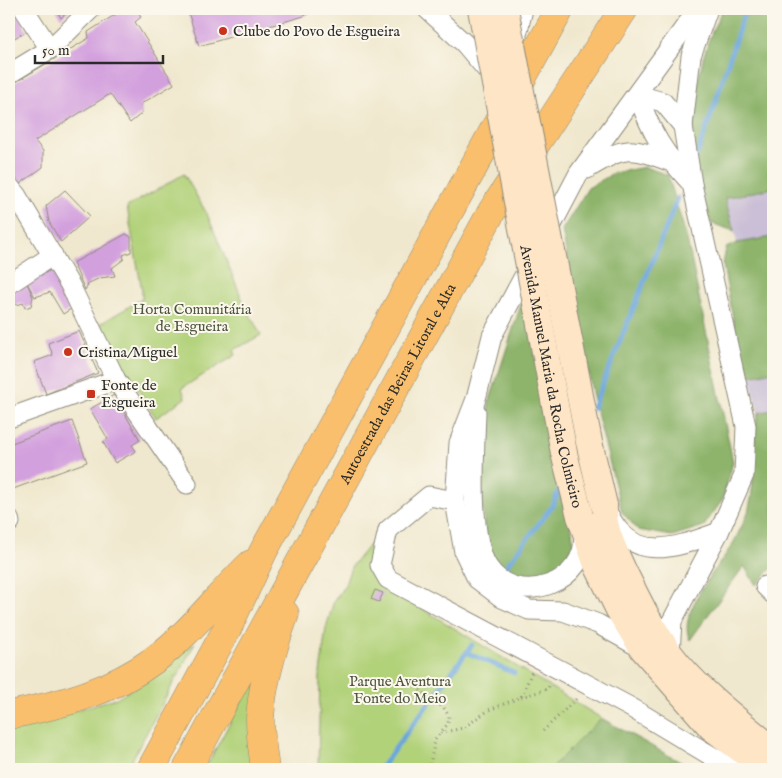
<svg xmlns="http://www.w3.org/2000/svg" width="782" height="778" font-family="'IM FELL English',serif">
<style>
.industrial{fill:#cabfd6}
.green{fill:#b2d27a;stroke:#6e7e52}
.forest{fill:#8db46a;stroke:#5c704a}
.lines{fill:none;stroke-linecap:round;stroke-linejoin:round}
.stream{stroke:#6aa6db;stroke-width:5}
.building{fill:#d3a0de}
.minor-casing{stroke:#8e8a7c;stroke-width:21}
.secondary-casing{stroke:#8e8a7c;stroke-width:28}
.motorway-casing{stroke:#8e8a7c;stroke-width:29}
.path{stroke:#8e8a7c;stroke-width:3;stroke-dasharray:1 4;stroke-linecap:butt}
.minor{stroke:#fff;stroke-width:19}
.secondary{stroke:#fde5c5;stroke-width:26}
.motorway{stroke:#f9bf6d;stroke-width:28}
.secondary-bridge-casing{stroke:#8e8a7c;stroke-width:28;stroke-linecap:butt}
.secondary-bridge{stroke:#fde5c5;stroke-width:26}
.poi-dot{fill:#c8321e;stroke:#fbf7ec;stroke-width:2}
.labels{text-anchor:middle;stroke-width:4;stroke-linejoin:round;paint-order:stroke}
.poi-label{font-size:15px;fill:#2b2b2b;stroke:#fbf7ec;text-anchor:start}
.park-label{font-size:15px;fill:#4d553f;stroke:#fbf7ec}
.street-label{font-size:15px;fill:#2b2b2b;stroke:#fbf7ec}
</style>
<rect width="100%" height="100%" fill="#fbf7ec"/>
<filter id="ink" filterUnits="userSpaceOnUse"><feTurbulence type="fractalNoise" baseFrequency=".02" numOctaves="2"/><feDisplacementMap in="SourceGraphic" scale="10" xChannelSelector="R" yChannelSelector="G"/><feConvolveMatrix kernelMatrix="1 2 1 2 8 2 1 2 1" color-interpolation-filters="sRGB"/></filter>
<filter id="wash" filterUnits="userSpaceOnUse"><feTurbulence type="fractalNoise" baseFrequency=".0096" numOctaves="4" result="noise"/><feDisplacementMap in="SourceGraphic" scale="20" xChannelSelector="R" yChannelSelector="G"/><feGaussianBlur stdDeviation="1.12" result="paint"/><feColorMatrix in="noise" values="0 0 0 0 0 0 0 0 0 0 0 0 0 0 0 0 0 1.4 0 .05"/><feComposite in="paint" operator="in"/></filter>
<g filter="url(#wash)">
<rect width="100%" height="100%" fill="#f0e8ce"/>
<!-- industrial -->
<g class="industrial">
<path d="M773 188V237L737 243 725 198Z"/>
<path d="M773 371V410L758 413 749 376Z"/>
</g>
<!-- green -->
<g class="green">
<path d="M184 174 207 214 245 306 261 335 234 350 236 355 182 388 185 398 156 418 98 325 142 299V291L127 207Z"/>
<path d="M371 543 373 565 400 595 601 718 550 769H318L320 673 326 628 334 601 345 585 351 567Z"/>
<path d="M195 643 127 769H9V726L49 718 120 697Z"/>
<path d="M256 674V769H205Z"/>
</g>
<!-- forest -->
<g class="forest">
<path d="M723 9H773V188L725 198 734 231 711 223C706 210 700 196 698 182 688 126 695 59 723 9Z"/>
<path d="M645 167 668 175 687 239 733 462 723 499 704 526 672 536 638 530 622 512 593 397 562 230 588 188 614 173Z"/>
<path d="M773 237V371L744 377 723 265 726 248 737 243Z"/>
<path d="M523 298 570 520 574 544 557 572 535 580 507 578 493 559 485 535 482 501 484 452 489 403Z"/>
<path d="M773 410V567L756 585 744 566 690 640C675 613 722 564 735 540 739 531 745 521 748 512 757 481 751 445 758 413Z"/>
<path d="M601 718 693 769H550Z"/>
</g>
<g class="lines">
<!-- stream -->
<g class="stream">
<path d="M695 159C715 110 728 58 746 9"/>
<path d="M593 408 678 198"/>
<path d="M504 569 553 505 562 483"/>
<path d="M468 653 514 673"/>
<path d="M380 769 472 645"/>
</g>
</g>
<g id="blocks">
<!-- building -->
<g class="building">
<path d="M9 9H15L27 31 9 41Z"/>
<path d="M56 9H71L61 18Z"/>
<path d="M124 9H137L141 17 135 22 174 84 141 104 142 113 130 123 110 94 35 141 43 151V167L20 184 9 171V119L12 117 9 109V86L89 38 88 32Z"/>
<path d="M187 9H317L304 16 199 46Z"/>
<path d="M65 190 90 216 61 242 49 222 46 206Z"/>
<path d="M126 234 131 237V252L123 255 124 259 112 268 115 276 100 278 89 283 85 290 73 263Z"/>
<path d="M53 269 74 307 63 314 50 292 35 297 27 283 33 297 31 306 25 308 23 303 17 305 9 301V291Z"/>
<path d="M79 331 98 373 46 394 34 362 53 355 48 343Z"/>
<path d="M114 395 140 440 132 445 136 451 115 463 103 442 108 439 90 409Z"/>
<path d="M72 421 87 462 13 489 9 478V444Z"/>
<path d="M375 590 383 593 379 602 371 599Z"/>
</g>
</g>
</g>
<g filter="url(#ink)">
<use href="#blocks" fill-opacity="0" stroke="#8e8a7c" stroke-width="1"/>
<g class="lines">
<defs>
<g id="minor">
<path d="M24 9 50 49"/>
<path d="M427 9 465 44 492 76"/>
<path d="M515 43 523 9"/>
<path d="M9 74 50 49 91 9"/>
<path d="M638 95 663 102 683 126 692 184 746 426 744 475 719 532"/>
<path d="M638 95C651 133 664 154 692 184"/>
<path d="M683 126 691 56 708 9"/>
<path d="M587 169C625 146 630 146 671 162"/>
<path d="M9 186 17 196 70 285 116 380 187 484"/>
<path d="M547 234 579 173 698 9"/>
<path d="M531 263 492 336 476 399 459 443 455 501 464 552 477 579 502 598 529 610 563 611 598 624 639 647"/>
<path d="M9 284 53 255"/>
<path d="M476 412C475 450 468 536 488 567 516 610 591 582 583 533"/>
<path d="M9 418 116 380"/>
<path d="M455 501 429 496 388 530 380 565 388 579 630 707 733 769"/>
<path d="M609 515C634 565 677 547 719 532L672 621 670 654"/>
<path d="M9 519 10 522"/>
<path d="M765 586 773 594"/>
</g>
<g id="secondary">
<path d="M604 505C602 528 614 550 623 570 637 598 651 628 670 654 697 690 739 721 773 750"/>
<path d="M580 516 597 565 619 610 643 649 711 727 767 769"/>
</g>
<g id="motorway">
<path d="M9 715C60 705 111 692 154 660 191 633 218 595 251 564"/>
<path d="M151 769 228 627 263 552 560 9"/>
<path id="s1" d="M187 769 492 211 624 9"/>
<path d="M265 769C263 753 260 736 260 719 262 684 273 647 285 614"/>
</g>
</defs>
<!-- minor casing -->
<use href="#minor" class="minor-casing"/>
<!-- secondary casing -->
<use href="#secondary" class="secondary-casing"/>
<!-- motorway casing -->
<use href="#motorway" class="motorway-casing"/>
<!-- path -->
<g class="path">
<path d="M416 687 444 708 449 716 448 724 440 733 463 728 489 710 521 697 532 672"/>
<path d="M521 697 548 689 550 683"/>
<path d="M543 731 577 698"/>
<path d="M429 769 435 740 440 733"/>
</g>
<!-- minor -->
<use href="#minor" class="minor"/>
<!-- secondary -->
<use href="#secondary" class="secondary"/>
<!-- motorway -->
<use href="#motorway" class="motorway"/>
<defs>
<g id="secondary-bridge">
<path id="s2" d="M481 9 564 453 580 516"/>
<path d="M505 9 589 442 604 505"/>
</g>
</defs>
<!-- secondary-bridge casing -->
<use href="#secondary-bridge" class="secondary-bridge-casing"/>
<!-- secondary-bridge -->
<use href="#secondary-bridge" class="secondary-bridge"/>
</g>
</g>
<!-- markers -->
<g class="poi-dot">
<circle cx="223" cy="31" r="5"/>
<circle cx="68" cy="352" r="5"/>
<rect x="86" y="389" width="10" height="10" rx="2.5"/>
</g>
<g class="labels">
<!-- poi labels -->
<g class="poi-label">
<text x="233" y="36">Clube do Povo de Esgueira</text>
<text x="78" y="357">Cristina/Miguel</text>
<text x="101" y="390">Fonte de<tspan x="101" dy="17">Esgueira</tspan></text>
</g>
<!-- park labels -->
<g class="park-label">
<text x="192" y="314">Horta Comunitária<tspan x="192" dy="17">de Esgueira</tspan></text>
<text x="400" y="686">Parque Aventura<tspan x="400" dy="17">Fonte do Meio</tspan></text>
</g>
<!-- street labels -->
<g class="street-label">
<text dy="5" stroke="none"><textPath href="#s2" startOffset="374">Avenida Manuel Maria da Rocha Colmieiro</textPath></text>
<text dy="5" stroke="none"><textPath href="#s1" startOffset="439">Autoestrada das Beiras Litoral e Alta</textPath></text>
</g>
</g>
<!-- margin -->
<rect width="782" height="778" fill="none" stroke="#fbf7ec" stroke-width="30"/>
<!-- scale -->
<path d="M35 55v8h128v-8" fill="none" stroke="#2b2b2b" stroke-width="2.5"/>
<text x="42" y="55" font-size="15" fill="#2b2b2b" stroke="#fbf7ec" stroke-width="4" paint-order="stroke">50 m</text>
</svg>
